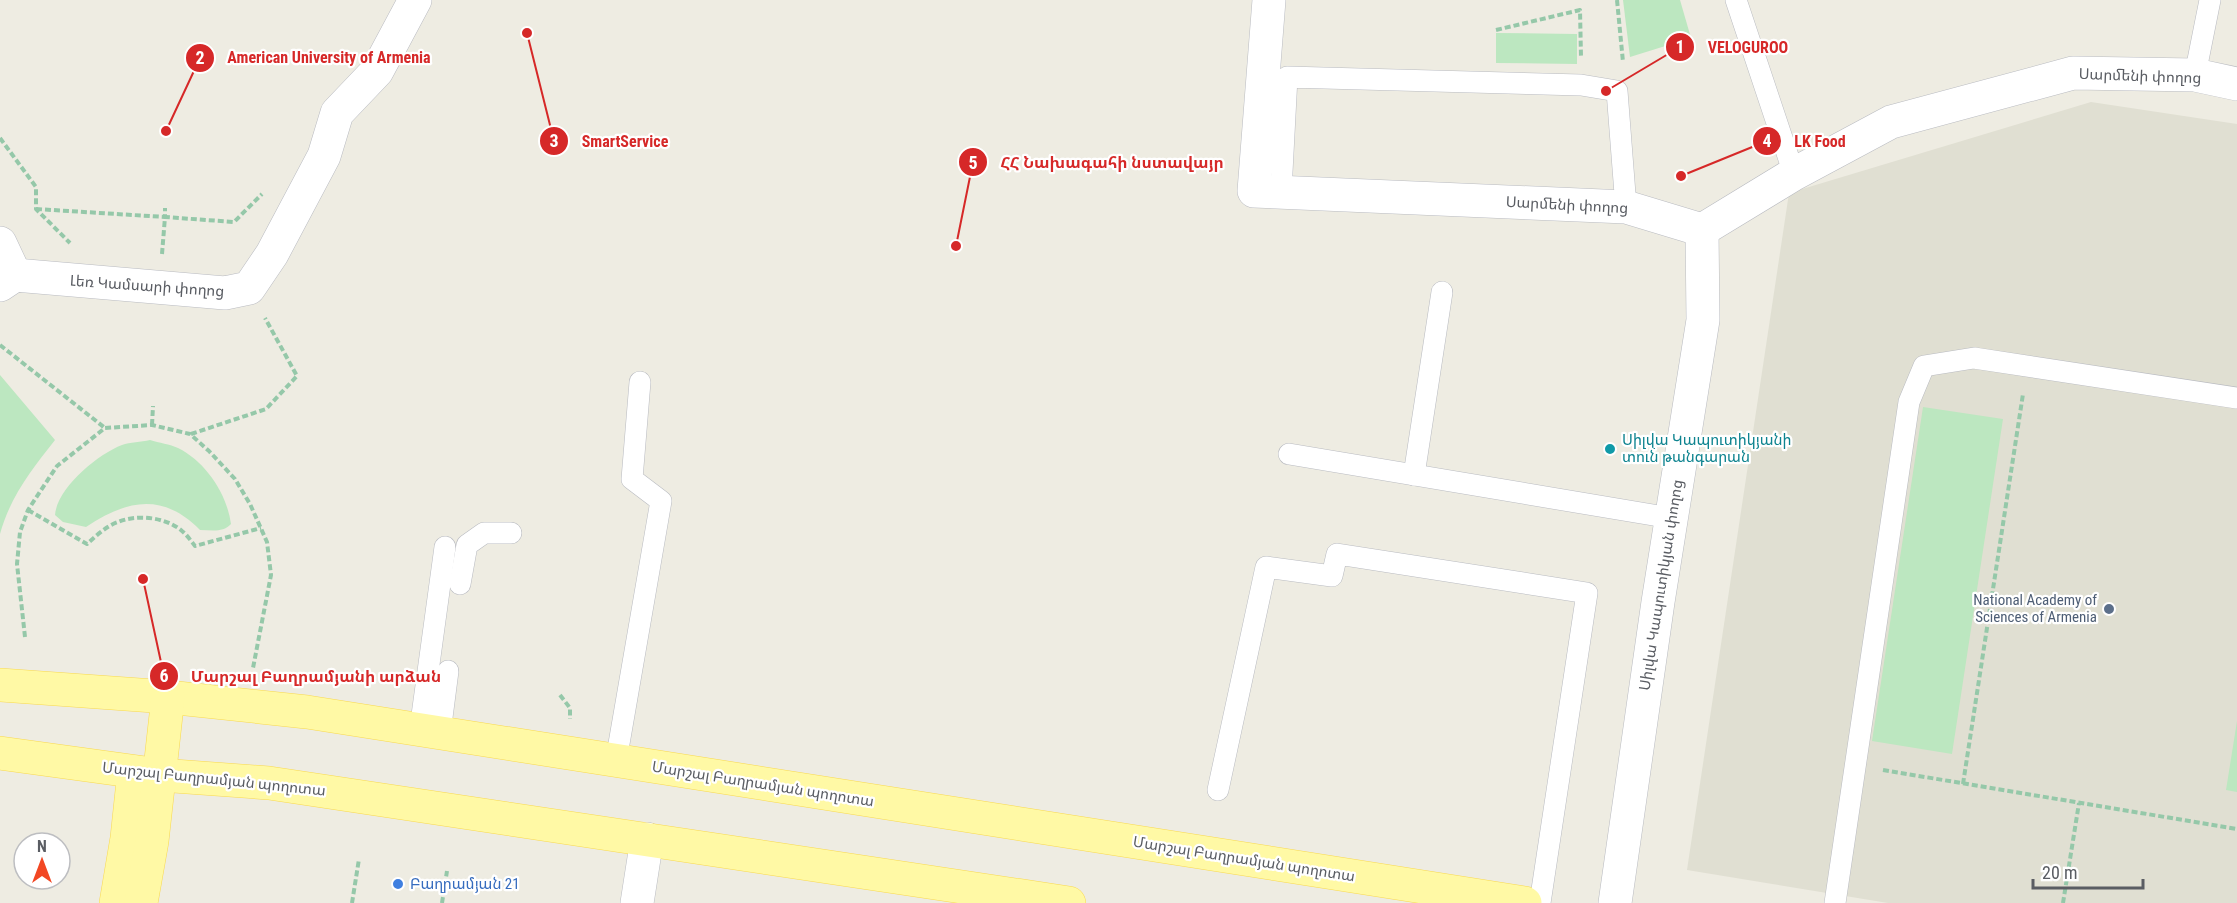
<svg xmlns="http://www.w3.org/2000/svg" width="2237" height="903" font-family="'Roboto Condensed','Noto Sans Armenian',sans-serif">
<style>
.education{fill:#e0dfd2}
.green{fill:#bce7c0}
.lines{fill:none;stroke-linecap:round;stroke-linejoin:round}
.service-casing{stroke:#b9bbc1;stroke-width:22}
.minor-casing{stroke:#b9bbc1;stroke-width:34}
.tertiary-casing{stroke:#b9bbc1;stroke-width:34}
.primary-casing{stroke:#f9d950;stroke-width:34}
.path{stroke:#95c8a9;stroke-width:4;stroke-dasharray:6 3;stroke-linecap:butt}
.service{stroke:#fff;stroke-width:21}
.minor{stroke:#fff;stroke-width:33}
.tertiary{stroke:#fff;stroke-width:33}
.primary{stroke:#fff9a5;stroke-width:33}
.culture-dot{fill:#0f9aa8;stroke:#fff;stroke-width:2}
.service-dot{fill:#5c6f8a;stroke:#fff;stroke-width:2}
.shop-dot{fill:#3f7fe0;stroke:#fff;stroke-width:2}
.labels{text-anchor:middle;stroke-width:4.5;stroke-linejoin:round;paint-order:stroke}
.street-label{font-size:15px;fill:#5a5d63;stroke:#fff}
.culture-label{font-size:15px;fill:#0d838f;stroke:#fff;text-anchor:start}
.service-label{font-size:15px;fill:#4e5e75;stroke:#fff;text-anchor:end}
.shop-label{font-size:15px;fill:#366cbe;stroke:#fff;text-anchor:start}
.leader{fill:none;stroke:#d62828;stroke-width:2}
.callout-dot{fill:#d62828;stroke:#fff;stroke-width:2}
.mark-label{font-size:18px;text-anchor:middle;font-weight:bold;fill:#fff}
.callout-label{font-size:16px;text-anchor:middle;font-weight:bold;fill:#d62828;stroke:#fff;stroke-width:4.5;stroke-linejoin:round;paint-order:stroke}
</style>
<rect width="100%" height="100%" fill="#eeece2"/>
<!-- education -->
<path class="education" d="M2091 102 2237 124V903H1888L1687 870 1789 193Z"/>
<!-- green -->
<g class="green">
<path d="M1623 0H1680L1691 38 1630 57Z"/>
<path d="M1496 33 1577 34V64L1496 63Z"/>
<path d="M0 375 55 440C32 469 10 497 0 534Z"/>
<path d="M1923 407 2003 419 1952 754 1872 741Z"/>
<path d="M150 440C159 443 170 444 178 448 206 462 227 494 231 524 223 533 211 530 200 530 163 492 126 500 86 527L63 522 55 515C57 488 98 454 122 445 130 442 141 442 150 440Z"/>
<path d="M2237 721V792L2226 790Z"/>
</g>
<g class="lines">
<defs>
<g id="service">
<path d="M1736 0 1794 174"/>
<path d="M2195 75 2210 0"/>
<path d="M1281 191 1287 77 1581 85 1617 91 1626 207"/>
<path d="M1289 454 1671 518"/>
<path d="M1414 475 1442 292"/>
<path d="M460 584 467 545 484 533H511"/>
<path d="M420 730 445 547"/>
<path d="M440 733 448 671"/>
<path d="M616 761 661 501 632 479 640 382"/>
<path d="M1218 790 1266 567 1332 576 1337 554 1587 593 1540 903"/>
<path d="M1835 903 1909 402 1924 366 1974 358 2237 398"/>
</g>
<g id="minor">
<path d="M1269 0 1254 191 1626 207 1702 230 1794 174 1891 122 2073 73 2195 75 2237 84"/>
<path d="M637 903 647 839"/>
<path d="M1615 903 1658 602 1703 320 1702 230"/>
</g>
<g id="tertiary">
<path d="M0 243 15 275"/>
<path d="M0 285 15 275 225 293 249 288 272 254 324 156 337 113 377 71 415 0"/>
</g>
<g id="primary">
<path d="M0 685 168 697 307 712 1525 903"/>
<path d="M0 753 160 775 269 783 1069 903"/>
<path d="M116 903 127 838 134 772"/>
<path d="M141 903 152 841 168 697"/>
</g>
</defs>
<!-- service casing -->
<use href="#service" class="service-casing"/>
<!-- minor casing -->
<use href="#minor" class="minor-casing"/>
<!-- tertiary casing -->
<use href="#tertiary" class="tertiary-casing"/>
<!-- primary casing -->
<use href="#primary" class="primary-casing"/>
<!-- path -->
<g class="path">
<path d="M1617 0 1623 62"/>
<path d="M1496 30 1580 10 1581 57"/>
<path d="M0 138 36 187V209L70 243"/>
<path d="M36 209 165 217V208"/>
<path d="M162 254 165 217 234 222 262 194"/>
<path d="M0 345 105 428"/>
<path d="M152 425 153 406"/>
<path d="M191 434 266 409 297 376 265 318"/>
<path d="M28 510 87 544C96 536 106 526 118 522 137 514 166 517 182 531 187 535 191 541 195 546L261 528"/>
<path d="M25 637 17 564 20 532 28 510 57 466 105 428 152 425 190 434 209 451 235 479 250 504 267 542 271 575 253 668"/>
<path d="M560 695 570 708V719"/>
<path d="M1883 770 2237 829"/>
<path d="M1963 784 2023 394"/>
<path d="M352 903 359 859"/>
<path d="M442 903 447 871"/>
<path d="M2063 903 2079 803"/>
</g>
<!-- service -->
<use href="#service" class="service"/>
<!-- minor -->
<use href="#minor" class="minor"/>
<!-- tertiary -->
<use href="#tertiary" class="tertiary"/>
<!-- primary -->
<use href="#primary" class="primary"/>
</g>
<!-- markers -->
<circle class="culture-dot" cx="1610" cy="449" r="6"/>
<circle class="service-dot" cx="2109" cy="609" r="6"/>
<circle class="shop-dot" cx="398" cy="884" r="6"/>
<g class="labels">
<!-- street labels -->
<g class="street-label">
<text transform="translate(2140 76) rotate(2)" y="5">Սարմենի փողոց</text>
<text transform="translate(1567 205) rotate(3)" y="5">Սարմենի փողոց</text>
<text transform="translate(147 286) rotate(4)" y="5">Լեռ Կամսարի փողոց</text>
<text transform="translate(1661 585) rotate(-81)" y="5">Սիլվա Կապուտիկյան փողոց</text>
<text transform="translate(214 779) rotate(6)" y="5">Մարշալ Բաղրամյան պողոտա</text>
<text transform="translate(763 784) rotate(9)" y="5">Մարշալ Բաղրամյան պողոտա</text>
<text transform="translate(1244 859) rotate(9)" y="5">Մարշալ Բաղրամյան պողոտա</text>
</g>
<!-- culture labels -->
<g class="culture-label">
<text x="1622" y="445">Սիլվա Կապուտիկյանի<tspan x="1622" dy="17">տուն թանգարան</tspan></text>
</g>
<!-- service labels -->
<g class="service-label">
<text x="2097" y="605">National Academy of<tspan x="2097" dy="17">Sciences of Armenia</tspan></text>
</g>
<!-- shop labels -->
<g class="shop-label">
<text x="410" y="889">Բաղրամյան 21</text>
</g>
</g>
<!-- callouts -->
<path class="leader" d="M1606 91L1680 47M166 131L200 58M527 33L554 141M1681 176L1767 141M956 246L973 162M143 579L164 676"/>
<g class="callout-dot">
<circle cx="1606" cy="91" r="6"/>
<circle cx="166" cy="131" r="6"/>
<circle cx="527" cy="33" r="6"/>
<circle cx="1681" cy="176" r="6"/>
<circle cx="956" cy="246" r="6"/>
<circle cx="143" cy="579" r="6"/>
<circle cx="1680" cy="47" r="15"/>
<circle cx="200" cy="58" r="15"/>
<circle cx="554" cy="141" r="15"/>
<circle cx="1767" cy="141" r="15"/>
<circle cx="973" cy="162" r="15"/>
<circle cx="164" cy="676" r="15"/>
</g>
<g class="mark-label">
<text x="1680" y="53">1</text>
<text x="200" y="64">2</text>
<text x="554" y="147">3</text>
<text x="1767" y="147">4</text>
<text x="973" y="169">5</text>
<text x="164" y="682">6</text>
</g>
<g class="callout-label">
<text x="1748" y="53">VELOGUROO</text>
<text x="329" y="63">American University of Armenia</text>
<text x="625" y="147">SmartService</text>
<text x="1820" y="147">LK Food</text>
<text x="1112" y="168">ՀՀ Նախագահի նստավայր</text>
<text x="316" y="682">Մարշալ Բաղրամյանի արձան</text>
</g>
<!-- north arrow -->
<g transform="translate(42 861)"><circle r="28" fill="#ffffff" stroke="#bdbec1" stroke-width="1.5"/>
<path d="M0-4.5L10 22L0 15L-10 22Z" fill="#f24723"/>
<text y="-9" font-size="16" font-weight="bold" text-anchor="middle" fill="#5a5d63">N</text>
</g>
<!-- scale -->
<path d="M2033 879v9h110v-9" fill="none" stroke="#5a5d63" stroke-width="3"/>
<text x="2042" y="879" font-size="18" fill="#5a5d63" stroke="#ffffff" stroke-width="4.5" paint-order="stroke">20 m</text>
</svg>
